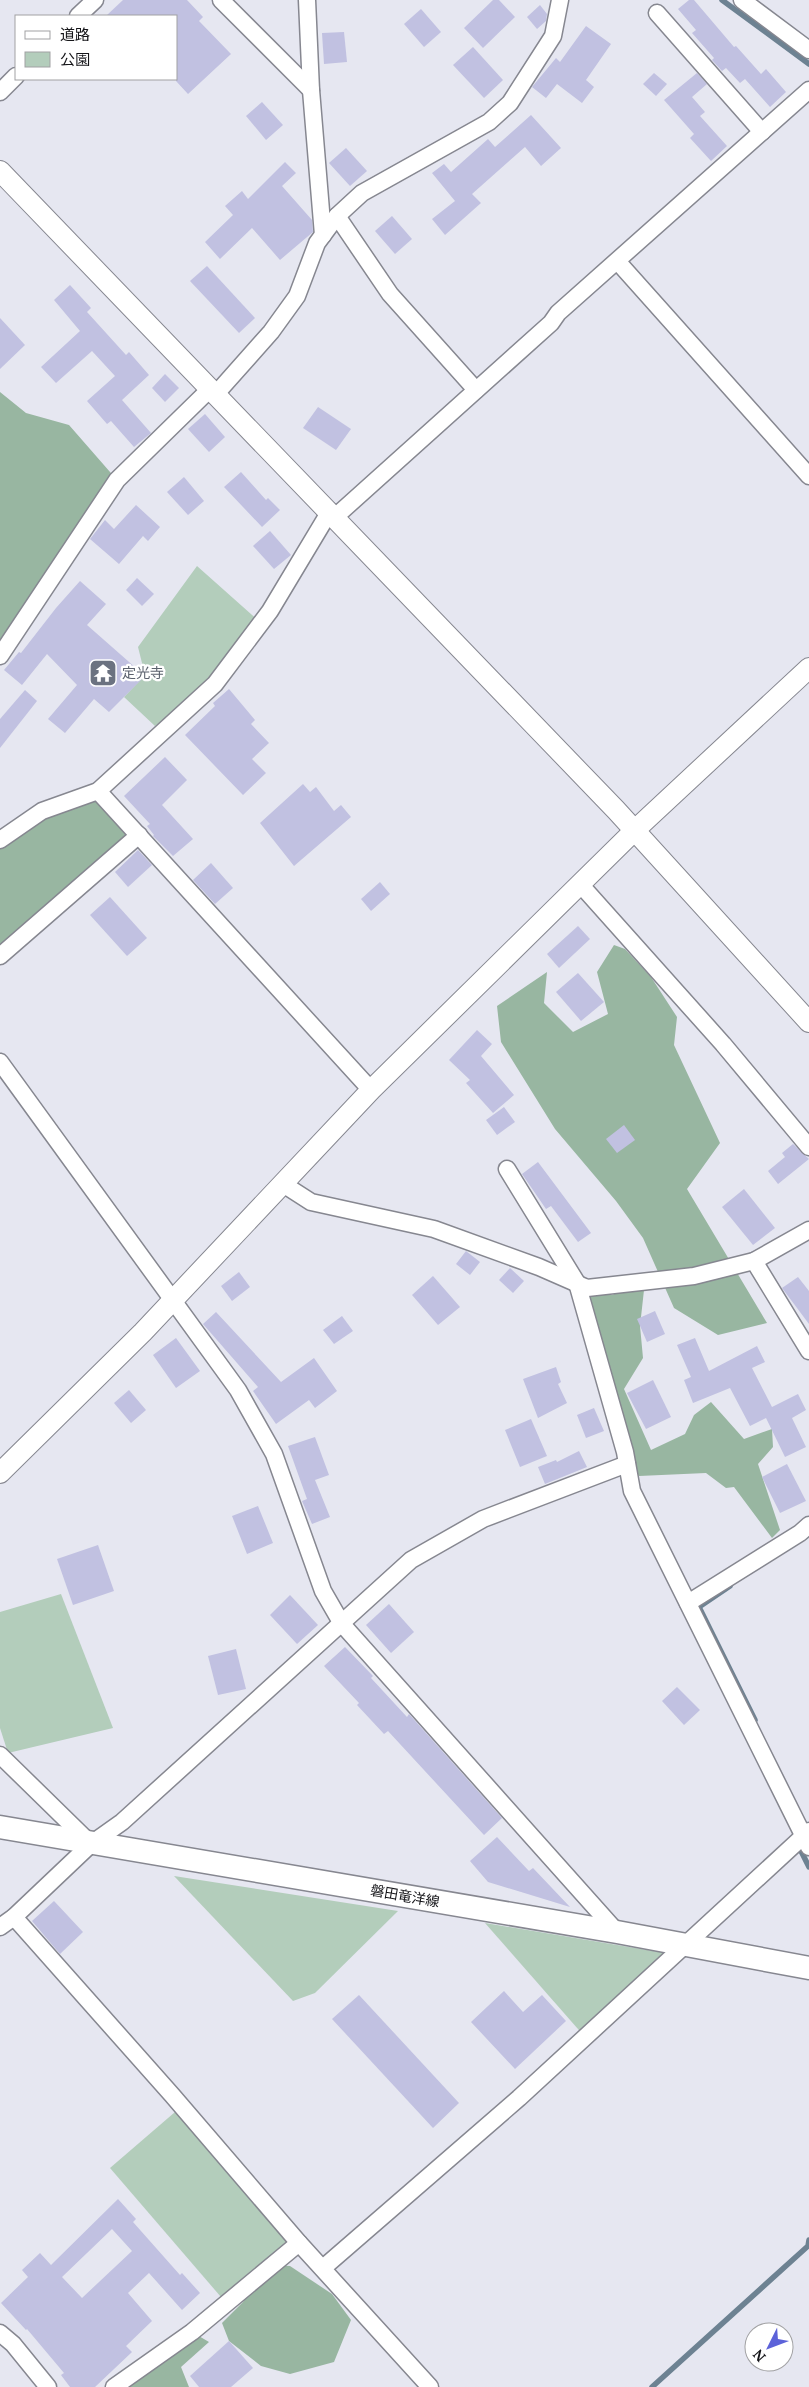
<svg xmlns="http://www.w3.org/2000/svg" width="809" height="2387" font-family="'PT Serif','Noto Sans JP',serif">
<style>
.green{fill:#b3cdbb}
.forest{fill:#98b6a1}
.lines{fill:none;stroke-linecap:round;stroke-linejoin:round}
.stream{stroke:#6d8292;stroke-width:5.5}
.building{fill:#c1c1e1;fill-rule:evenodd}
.minor-casing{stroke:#868790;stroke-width:19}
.tertiary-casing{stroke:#868790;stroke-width:22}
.secondary-casing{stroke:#868790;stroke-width:25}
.minor{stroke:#fff;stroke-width:16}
.tertiary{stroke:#fff;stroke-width:20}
.secondary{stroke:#fff;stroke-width:22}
.labels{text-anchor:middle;stroke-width:4.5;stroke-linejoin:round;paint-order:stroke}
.worship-label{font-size:14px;fill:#5b616d;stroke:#fff;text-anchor:start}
.street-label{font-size:14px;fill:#151519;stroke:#fff}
</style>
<rect width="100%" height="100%" fill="#e6e7f1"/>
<!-- green -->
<g class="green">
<path d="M197 566 261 623 219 678 155 726 124 697 145 675 138 647Z"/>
<path d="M61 1594 113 1728 8 1753 0 1728V1612Z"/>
<path d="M174 1876 398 1911 315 1993 293 2001Z"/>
<path d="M485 1923 665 1953 585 2037Z"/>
<path d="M182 2106 299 2243 227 2304 110 2168Z"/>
</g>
<!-- forest -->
<g class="forest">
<path d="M0 392 26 413 69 425 117 480 0 650Z"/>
<path d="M98 791 139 835 0 956V840Z"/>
<path d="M614 945 625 949 651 977 677 1017 674 1045 720 1143 687 1189 767 1323 718 1335 674 1308 643 1238 616 1201 555 1129 501 1042 497 1006 547 972 544 1003 573 1032 608 1014 597 972Z"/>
<path d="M645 1281 640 1326 643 1358 624 1389 651 1450 685 1434 694 1415 711 1402 744 1439 772 1429 773 1447 758 1464 780 1530 772 1538 734 1487 726 1488 706 1473 639 1476 626 1457 580 1292 612 1295Z"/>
<path d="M273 2265 290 2266 332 2294 351 2320 334 2362 290 2374 261 2366 229 2341 222 2323 243 2302 260 2275Z"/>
<path d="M192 2332 209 2342 181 2367 189 2387H114Z"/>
</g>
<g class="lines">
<!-- stream -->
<g class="stream">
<path d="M722 0 809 64"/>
<path d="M730 1586 699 1607 755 1720"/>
<path d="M801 1843 800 1849 809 1867"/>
<path d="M652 2387 808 2246 809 2240"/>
</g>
</g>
<!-- building -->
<g class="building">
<path d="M123 0H187L203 17 199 21 231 54 188 94 176 81V16H106Z"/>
<path d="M493 0H499L515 17 483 48 464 28Z"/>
<path d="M689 0H694L734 47 736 46 761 74 766 69 786 92 770 107 745 79 740 83 726 68 722 71 712 60 714 58 692 33 696 30 678 9Z"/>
<path d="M540 5 547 14 546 21 537 29 527 17Z"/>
<path d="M421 9 441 32 424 47 404 24Z"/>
<path d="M586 26 611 44 586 80 594 87 582 103 557 84 546 98 532 87 556 58 560 62Z"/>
<path d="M344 32 347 62 324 64 322 33Z"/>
<path d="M473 47 503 80 484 98 453 65Z"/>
<path d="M654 73 667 84 656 96 643 84Z"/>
<path d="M697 73 707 84 692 97 705 112 700 116 727 146 711 161 690 138 694 134 664 100Z"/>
<path d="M262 102 283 125 266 140 246 116Z"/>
<path d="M531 115 561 148 541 166 525 147 472 194 481 203 445 235 432 219 455 201 432 173 444 164 451 172 488 139 495 147Z"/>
<path d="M346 148 367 171 350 186 329 163Z"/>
<path d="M285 162 296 173 282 186 312 220 313 232 280 260 252 228 220 259 205 242 233 215 225 206 242 191 248 199Z"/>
<path d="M392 216 412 239 395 254 375 231Z"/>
<path d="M207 266 255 318 239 333 190 281Z"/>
<path d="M70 285 91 308 87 312 126 355 129 352 149 375 122 400 151 433 134 447 111 421 107 424 87 401 115 376 92 351 56 383 41 367 80 331 54 300Z"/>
<path d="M0 318 25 345 0 369Z"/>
<path d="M165 374 179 388 165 402 152 388Z"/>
<path d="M318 407 351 429 336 450 303 428Z"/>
<path d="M205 414 225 437 209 452 188 429Z"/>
<path d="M241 472 266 500 268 498 280 510 262 527 224 487Z"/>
<path d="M184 477 204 501 188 515 167 492Z"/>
<path d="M136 505 160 527 148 541 143 536 119 564 90 539 105 520 114 529Z"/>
<path d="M270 531 291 555 274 569 253 546Z"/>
<path d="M137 578 154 594 142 606 126 590Z"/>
<path d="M80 581 106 604 87 625 145 676 109 712 94 699 65 733 48 719 77 685 47 654 22 685 4 670 19 652 21 653 56 608Z"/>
<path d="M229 689 255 720 251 724 269 743 252 759 266 773 243 795 185 735 215 706 213 703Z"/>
<path d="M25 690 37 701 0 748V719Z"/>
<path d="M165 757 187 780 162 805 193 839 173 856 153 836 154 835 147 826 150 824 124 796Z"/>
<path d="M303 784 310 792 316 787 334 811 341 805 351 817 294 866 260 823Z"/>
<path d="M138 850 152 865 128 887 115 872Z"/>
<path d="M211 863 233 888 215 904 193 880Z"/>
<path d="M380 882 390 894 371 911 361 899Z"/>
<path d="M110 897 147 938 127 956 90 915Z"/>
<path d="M578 926 590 939 559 968 547 954Z"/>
<path d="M578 973 604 1002 581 1021 556 992Z"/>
<path d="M477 1030 492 1044 481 1056 514 1095 493 1113 466 1083 470 1080 449 1060Z"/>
<path d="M504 1107 515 1122 497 1135 486 1120Z"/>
<path d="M624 1125 635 1140 617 1153 606 1139Z"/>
<path d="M793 1144 809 1159 778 1184 768 1171 785 1157 782 1153Z"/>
<path d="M538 1162 591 1233 578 1242 551 1206 546 1209 522 1174Z"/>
<path d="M744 1189 775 1228 753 1245 722 1207Z"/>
<path d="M466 1251 480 1262 470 1275 456 1264Z"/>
<path d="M510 1268 524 1281 513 1293 499 1280Z"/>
<path d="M239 1272 250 1287 232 1301 221 1286Z"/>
<path d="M433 1276 460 1307 438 1325 412 1295Z"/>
<path d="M798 1277 809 1291V1324L782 1288Z"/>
<path d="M655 1311 665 1334 647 1342 637 1319Z"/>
<path d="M216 1312 281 1382 314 1358 337 1391 315 1408 309 1400 276 1424 253 1391 258 1387 203 1324Z"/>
<path d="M342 1316 353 1331 334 1344 323 1330Z"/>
<path d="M176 1338 200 1371 176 1388 153 1355Z"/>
<path d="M695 1338 709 1371 757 1346 765 1362 752 1368 772 1407 798 1394 806 1410 792 1418 806 1447 785 1457 766 1418 750 1426 730 1388 693 1403 684 1380 691 1377 677 1345Z"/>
<path d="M556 1367 561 1382 558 1384 567 1403 538 1418 523 1379Z"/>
<path d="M653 1380 671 1417 646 1429 627 1393Z"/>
<path d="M129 1390 146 1410 131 1423 114 1403Z"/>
<path d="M594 1408 604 1431 586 1438 577 1415Z"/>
<path d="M531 1419 547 1456 520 1467 505 1430Z"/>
<path d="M315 1437 329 1475 315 1480 330 1517 312 1524 302 1501 307 1499 288 1446Z"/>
<path d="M579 1451 587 1467 545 1484 538 1467 556 1460 557 1462Z"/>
<path d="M787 1464 806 1501 780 1513 762 1477Z"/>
<path d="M258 1506 273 1543 247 1554 232 1516Z"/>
<path d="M98 1545 114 1591 73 1605 57 1559Z"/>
<path d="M290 1595 318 1625 297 1644 270 1615Z"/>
<path d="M389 1604 414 1632 391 1653 366 1625Z"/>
<path d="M345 1647 373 1676 371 1678 407 1717 409 1714 502 1818 484 1835 388 1731 384 1734 357 1705 359 1703 324 1666Z"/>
<path d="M236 1649 246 1689 218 1695 208 1656Z"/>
<path d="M677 1687 700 1710 684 1725 662 1701Z"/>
<path d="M497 1837 529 1871 533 1868 570 1907 488 1882 470 1861Z"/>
<path d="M54 1901 83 1932 60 1954 32 1921Z"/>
<path d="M504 1991 523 2012 542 1995 566 2021 515 2069 471 2022Z"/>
<path d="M359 1995 459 2103 433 2128 332 2019Z"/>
<path d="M118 2199 136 2219 133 2222 180 2275 182 2273 200 2293 182 2310 149 2273 128 2293 152 2321 126 2346 132 2352 95 2387H70L61 2375 64 2373 27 2329 26 2330 1 2303 28 2277 22 2270 40 2253 51 2265ZM112 2229 132 2251 82 2298 62 2277Z"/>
<path d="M229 2341 253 2368 231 2387H199L190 2376Z"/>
</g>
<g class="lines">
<defs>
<g id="minor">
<path d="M221 0 311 90"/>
<path d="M307 0 311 90 323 235"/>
<path d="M742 0 809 50"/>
<path d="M657 13 762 132"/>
<path d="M78 16 95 0"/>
<path d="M0 92 16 76"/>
<path d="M337 216 390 294 476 390"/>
<path d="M618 262 809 476"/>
<path d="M215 395 271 332 297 296 317 243 337 216 362 193 489 122 510 103 553 36 560 0"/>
<path d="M335 517 551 323 558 313 809 90"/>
<path d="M0 656 117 480 210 389"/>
<path d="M98 791 371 1090"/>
<path d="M0 840 42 811 98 791 215 684 270 611 330 511"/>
<path d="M580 884 723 1044 809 1147"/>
<path d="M0 956 139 835"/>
<path d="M0 1062 238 1390 274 1454 323 1591 342 1624 617 1932"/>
<path d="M507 1169 577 1283 625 1452 632 1491 809 1847"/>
<path d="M283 1184 311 1202 434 1229 539 1267 587 1288 694 1276 754 1261 809 1230"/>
<path d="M754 1261 809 1351"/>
<path d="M688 1603 800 1533 809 1525"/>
<path d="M0 1755 91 1844"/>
<path d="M14 1917 172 2095 299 2243 430 2387"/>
<path d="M0 1927 14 1917 91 1844 122 1822 411 1560 483 1519 627 1464"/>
<path d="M323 2268 519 2098 809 1831"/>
<path d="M0 2333 13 2344 48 2387"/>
<path d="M114 2387 192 2332 299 2243"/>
</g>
<g id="tertiary">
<path d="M0 171 616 810 809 1022"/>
<path d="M0 1473 143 1332 371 1090 635 830 809 668"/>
</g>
<path id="secondary" d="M0 1827 617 1932 809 1968"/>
</defs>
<!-- minor casing -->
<use href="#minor" class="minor-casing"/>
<!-- tertiary casing -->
<use href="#tertiary" class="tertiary-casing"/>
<!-- secondary casing -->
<use href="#secondary" class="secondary-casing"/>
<!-- minor -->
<use href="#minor" class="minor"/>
<!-- tertiary -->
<use href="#tertiary" class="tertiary"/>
<!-- secondary -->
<use href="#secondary" class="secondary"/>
</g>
<!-- icons -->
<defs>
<symbol id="temple-square" viewBox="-11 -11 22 22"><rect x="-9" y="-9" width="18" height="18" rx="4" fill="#6b7280" stroke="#fff"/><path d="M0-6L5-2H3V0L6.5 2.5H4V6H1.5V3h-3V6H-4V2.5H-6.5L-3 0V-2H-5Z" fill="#fff"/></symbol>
</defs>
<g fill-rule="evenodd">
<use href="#temple-square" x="87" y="657" width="32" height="32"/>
</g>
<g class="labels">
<!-- worship labels -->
<g class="worship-label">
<text x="122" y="678">定光寺</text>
</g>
<!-- street labels -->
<g class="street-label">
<text transform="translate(405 1896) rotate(10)" y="5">磐田竜洋線</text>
</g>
</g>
<!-- legend -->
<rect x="15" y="15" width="162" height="65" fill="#ffffff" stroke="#a1a1a3"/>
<rect x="25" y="31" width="25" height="8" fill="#ffffff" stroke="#a1a1a3"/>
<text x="60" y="40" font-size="15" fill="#151519">道路</text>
<rect x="25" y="52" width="25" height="15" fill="#b3cdbb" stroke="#a1a1a3"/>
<text x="60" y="65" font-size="15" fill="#151519">公園</text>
<!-- north arrow -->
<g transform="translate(769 2347) rotate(228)"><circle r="24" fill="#ffffff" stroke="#a1a1a3"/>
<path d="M0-4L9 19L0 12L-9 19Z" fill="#5c62d9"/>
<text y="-8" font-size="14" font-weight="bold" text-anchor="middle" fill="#151519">N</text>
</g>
</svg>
